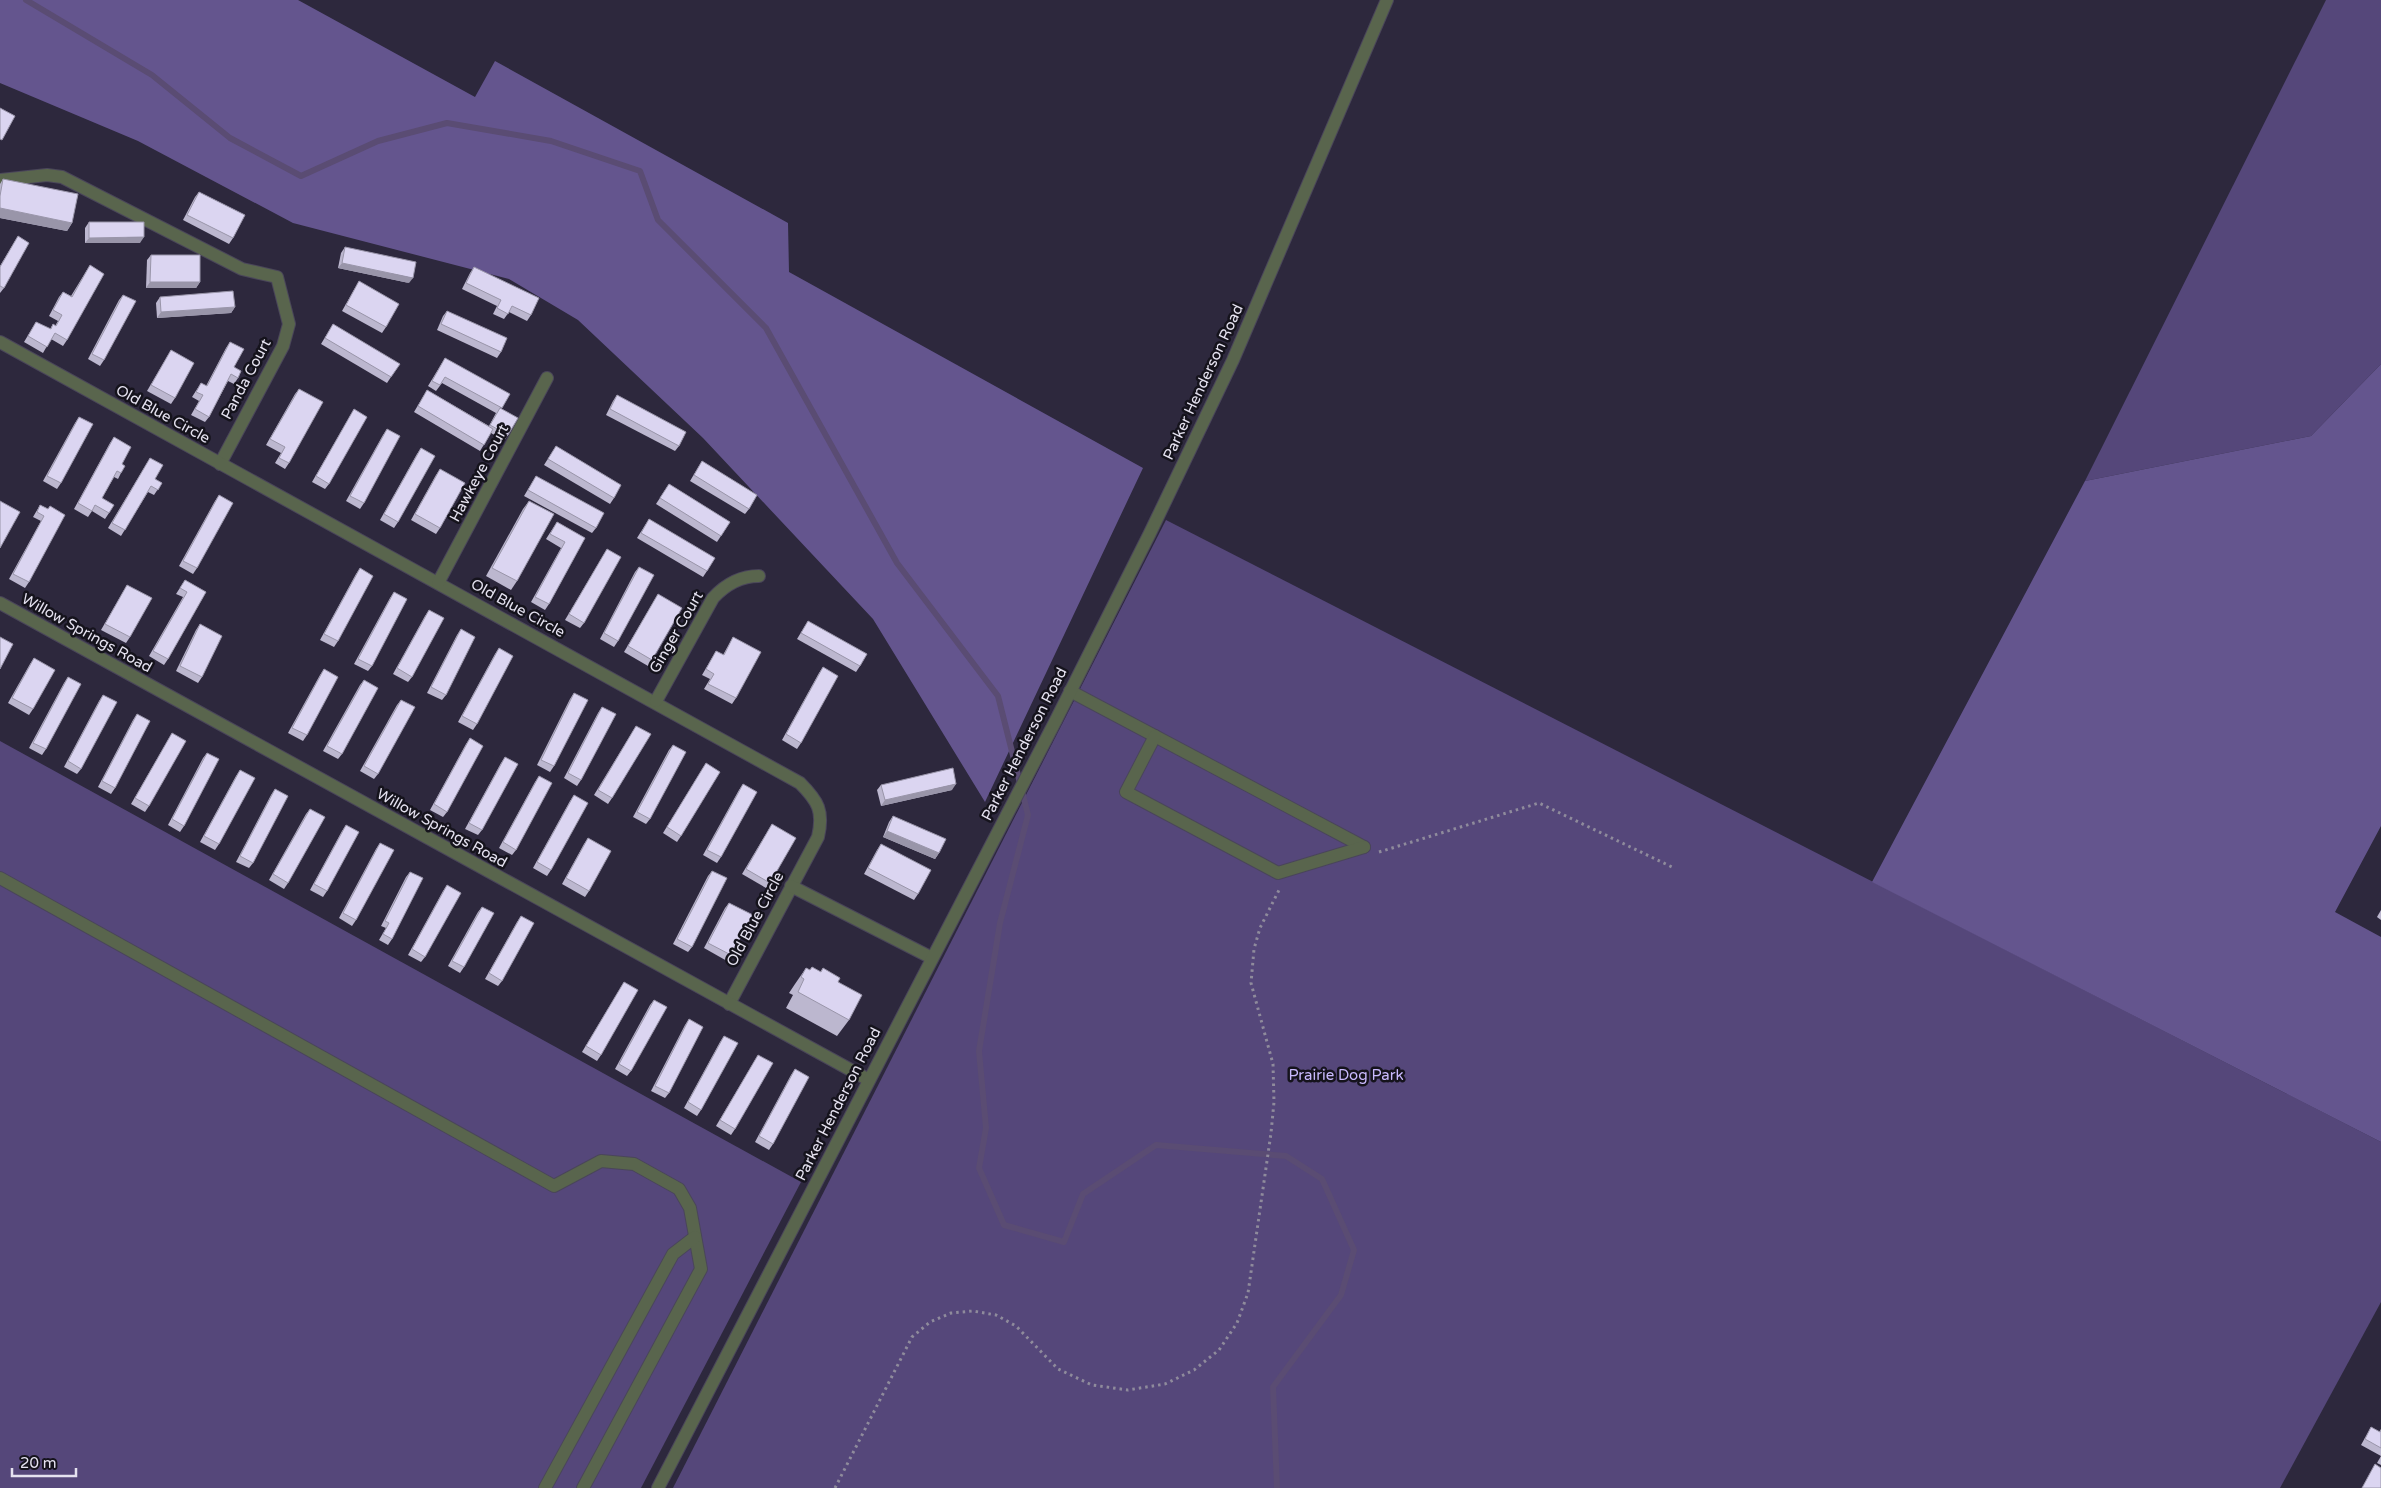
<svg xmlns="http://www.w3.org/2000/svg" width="2381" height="1488" font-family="'Varela Round',sans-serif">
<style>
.green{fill:#55477a}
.forest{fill:#64558e}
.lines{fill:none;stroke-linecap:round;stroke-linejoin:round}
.stream{stroke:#5a4c73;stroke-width:6}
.minor-casing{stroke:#4a465a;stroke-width:14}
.path{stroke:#8f8b9c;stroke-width:3;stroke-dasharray:2.5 4;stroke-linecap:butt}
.minor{stroke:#59654d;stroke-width:12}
.wall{fill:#bcb7cf}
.shaded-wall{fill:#9995a9}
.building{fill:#dbd5f1;stroke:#9995a9}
.labels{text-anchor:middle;stroke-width:5;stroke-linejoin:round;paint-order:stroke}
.street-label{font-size:15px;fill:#e5e2f0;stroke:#15131c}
.park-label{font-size:15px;fill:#c9b9fd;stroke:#15131c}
</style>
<rect width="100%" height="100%" fill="#2d283d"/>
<!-- green -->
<g class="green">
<path d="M2326 0H2381V364L2311 436 2085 481Z"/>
<path d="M1166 520 2381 1142V1302L2280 1488H673Z"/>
<path d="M0 741 801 1182 641 1488H0Z"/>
</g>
<!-- forest -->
<g class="forest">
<path d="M0 0H298L475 97 495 61 788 223 789 272 1143 468 985 802 873 619 703 438 578 320 509 279 293 223 138 141 0 83Z"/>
<path d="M2381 364V826L2335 912 2381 937V1142L1872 882 2085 481 2311 436Z"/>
</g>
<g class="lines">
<!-- stream -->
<path class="stream" d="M26 0 152 75 230 138 301 176 378 141 447 123 551 141 640 171 658 220 766 328 897 563 998 696 1028 815 1000 923 979 1051 986 1128 979 1168 1004 1225 1064 1242 1083 1194 1156 1145 1286 1156 1322 1179 1354 1250 1341 1295 1273 1387 1277 1488"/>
<defs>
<g id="minor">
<path d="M0 180 47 175 62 177 242 269 277 277 289 324 283 346 220 464"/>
<path d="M0 342 800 783C818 801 824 811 818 837L729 1004"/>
<path d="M438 583 547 378"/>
<path d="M0 603 869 1080"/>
<path d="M1070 691 1364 847"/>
<path d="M656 701 713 598C725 585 741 576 759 576"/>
<path d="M1155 736 1126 792 1278 873 1364 847"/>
<path d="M0 878 554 1186 601 1161 634 1164 679 1189 690 1208 701 1269 583 1488"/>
<path d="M791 886 932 958"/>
<path d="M545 1488 673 1254 695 1237"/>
<path d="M658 1488 1056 720 1150 533 1233 360 1387 0"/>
</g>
</defs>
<!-- minor casing -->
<use href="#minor" class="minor-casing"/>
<!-- path -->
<g class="path">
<path d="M1379 852 1539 803 1672 867"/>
<path d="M835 1488 912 1337 930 1322 951 1313 973 1311 996 1315 1016 1326 1058 1369 1092 1385 1128 1390 1165 1384 1194 1370 1219 1350 1237 1323 1248 1293 1271 1133 1274 1102 1273 1064 1251 983 1254 949 1260 928 1280 888"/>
</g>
<!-- minor -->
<use href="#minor" class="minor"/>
</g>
<!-- wall -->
<g class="wall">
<path d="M3 179 72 223 67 231 0 218V184Z"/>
<path d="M199 192 233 238 229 244 183 220 195 197Z"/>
<path d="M89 222 140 243H85V228Z"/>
<path d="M18 236 4 288 0 293V266Z"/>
<path d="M345 247 409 283 338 268 341 253Z"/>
<path d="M151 255 200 282 196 288H146L147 260Z"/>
<path d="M90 265 67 340 63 346 51 339 43 353 24 342 36 322 50 329 53 324 55 326 58 321 49 316 59 297 63 292 71 296Z"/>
<path d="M474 267 531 315 527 321 509 312 504 319 493 314 497 306 462 289 470 273Z"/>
<path d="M359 281 386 327 382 333 342 311Z"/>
<path d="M123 295 104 360 100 366 88 359 119 300Z"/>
<path d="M160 297 235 307 231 313 157 318 156 303Z"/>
<path d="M447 311 501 352 497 358 437 330 443 316Z"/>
<path d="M333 324 391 377 387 383 321 344Z"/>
<path d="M230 342 234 367 238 378 234 384 228 381 209 417 205 422 191 415 199 401 192 397 201 383 206 386 226 348Z"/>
<path d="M171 350 175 398 171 404 147 391Z"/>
<path d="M445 358 502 409 508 435 504 441 491 433 480 451 414 412 427 390 489 426 496 413 442 383 436 391 428 386Z"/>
<path d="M299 389 289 463 285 469 275 463 281 453 266 445 295 394Z"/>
<path d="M617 395 679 446 675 451 606 415 613 401Z"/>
<path d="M354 409 329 484 325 489 312 482Z"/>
<path d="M79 417 61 483 57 489 43 481 75 423Z"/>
<path d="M387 429 364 503 360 509 346 501 383 435Z"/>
<path d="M114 437 122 464 121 473 118 479 114 477 102 498 109 513 105 519 92 511 88 517 74 509 110 443Z"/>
<path d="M556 446 614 498 610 504 544 465Z"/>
<path d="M421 448 398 522 394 528 380 520 417 454Z"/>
<path d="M150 458 155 479 162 483 154 495 148 492 121 536 108 528Z"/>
<path d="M702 461 749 509 745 514 690 481Z"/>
<path d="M440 469V528L436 534 411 520 436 475Z"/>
<path d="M536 476 596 528 592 533 524 496Z"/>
<path d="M669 484 730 522 717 542 656 504Z"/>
<path d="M219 495 197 568 193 574 179 566 215 501Z"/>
<path d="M529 501 517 581 511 590 486 576 523 509Z"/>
<path d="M40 505 48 509 29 582 25 588 9 579 41 521 33 517Z"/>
<path d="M649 519 707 571 703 577 637 538Z"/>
<path d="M557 522 585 538 549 604 545 610 531 602 561 548 546 539Z"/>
<path d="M607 549 584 623 580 628 565 620Z"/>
<path d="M639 567 618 641 614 647 600 639 635 572Z"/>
<path d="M360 568 338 641 334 647 320 640 356 574Z"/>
<path d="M185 580 206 592 168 659 164 665 149 656 183 597 176 594Z"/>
<path d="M127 585 130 637 126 643 101 630Z"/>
<path d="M394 592 372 666 368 671 354 664 390 598Z"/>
<path d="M658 594 652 660 648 666 624 652Z"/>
<path d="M429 610 412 677 408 682 393 674 425 616Z"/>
<path d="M808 621 860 666 856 672 797 639Z"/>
<path d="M200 624 202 677 198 683 176 671 196 630Z"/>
<path d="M461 629 446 695 442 700 427 693 457 635Z"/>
<path d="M733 637 736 698 732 704 704 689 710 679 702 675 716 651 723 655Z"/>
<path d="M499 648 477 724 473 730 458 722 495 654Z"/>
<path d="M34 658 33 709 29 715 8 703 30 664Z"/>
<path d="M823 667 801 743 797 749 782 740 819 673Z"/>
<path d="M324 669 307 735 303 741 288 733 320 675Z"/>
<path d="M68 677 46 749 42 755 29 748 64 683Z"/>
<path d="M364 680 342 754 338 759 323 751 360 685Z"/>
<path d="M574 693 554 766 550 772 537 765 570 699Z"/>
<path d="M103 695 81 769 77 774 64 767 99 701Z"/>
<path d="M401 700 378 774 374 779 360 771 397 705Z"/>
<path d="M602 707 581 780 577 786 564 778 598 713Z"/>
<path d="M137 714 115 788 111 794 98 787 133 720Z"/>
<path d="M636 726 612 798 608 804 594 795Z"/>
<path d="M172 733 149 806 145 812 131 804Z"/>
<path d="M470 738 447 812 443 817 430 810 466 744Z"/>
<path d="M673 745 650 819 646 824 633 817 669 750Z"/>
<path d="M207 753 184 826 180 832 168 825 203 758Z"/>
<path d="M505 757 482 830 478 835 465 829 501 763Z"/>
<path d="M706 763 681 836 677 842 663 833Z"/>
<path d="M240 770 219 844 215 850 200 842 236 776Z"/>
<path d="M539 776 516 850 512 855 499 848 535 782Z"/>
<path d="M743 784 721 857 717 863 703 855 739 790Z"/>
<path d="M881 785 952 790 881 806 877 790Z"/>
<path d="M275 789 253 863 249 868 236 862 271 795Z"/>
<path d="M574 795 551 870 547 876 533 868 570 801Z"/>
<path d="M310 809 288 883 284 889 269 880 306 814Z"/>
<path d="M893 816 939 853 935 859 883 837 889 822Z"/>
<path d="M772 824 770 883 766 888 742 874Z"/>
<path d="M346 825 327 891 323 897 310 890 342 831Z"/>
<path d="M588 838 589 891 585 897 562 884 584 844Z"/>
<path d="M380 843 356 920 352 926 339 918 376 849Z"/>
<path d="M881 844 918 894 914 900 864 874 877 850Z"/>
<path d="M712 871 692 947 688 952 673 944 708 876Z"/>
<path d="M410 872 392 939 388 945 379 940 386 928 381 926 406 877Z"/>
<path d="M447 885 425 957 421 962 408 955 443 891Z"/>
<path d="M729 903 731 955 727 961 704 948 725 908Z"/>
<path d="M482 907 464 967 460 973 448 966 478 912Z"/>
<path d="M2381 910V920L2377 917Z"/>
<path d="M521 916 502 981 498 986 485 979 517 922Z"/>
<path d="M812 967 820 972 823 968 838 982 849 1020 837 1036 786 1008 793 995 789 993 795 984 806 968 810 970Z"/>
<path d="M624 982 601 1055 597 1061 582 1052Z"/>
<path d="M654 1000 631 1071 627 1076 615 1069 650 1005Z"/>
<path d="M689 1019 669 1093 665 1098 651 1091 685 1025Z"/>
<path d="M724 1036 701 1110 697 1116 684 1108 720 1042Z"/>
<path d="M758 1055 735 1129 731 1135 716 1126Z"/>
<path d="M795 1069 773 1144 769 1150 755 1142 791 1075Z"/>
<path d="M2371 1427 2379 1432 2381 1429V1456L2361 1445Z"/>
<path d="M2381 1456V1465L2377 1463Z"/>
</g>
<!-- shaded-wall -->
<g class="shaded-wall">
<path d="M0 208 72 223 67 231 0 218Z"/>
<path d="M144 237 140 243H85L89 238Z"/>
<path d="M342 263 413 278 409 283 338 268Z"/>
<path d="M150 282H200L196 288H146Z"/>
<path d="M235 307 231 313 157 318 161 312Z"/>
<path d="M956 784 952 790 881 806 885 800Z"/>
<path d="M887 831 939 853 935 859 883 837Z"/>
</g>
<!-- building -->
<g class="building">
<path d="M0 108 15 116 2 140 0 139Z"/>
<path d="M3 179 78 194 72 223 0 208V196Z"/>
<path d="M199 192 245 215 233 238 187 215Z"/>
<path d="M89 222H144V237L89 238Z"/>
<path d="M18 236 29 243 4 288 0 286V267Z"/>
<path d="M345 247 416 262 413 278 342 263Z"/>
<path d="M151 255H200V282H150Z"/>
<path d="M90 265 104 274 67 340 55 333 47 347 28 336 36 322 51 329 53 324 56 326 62 315 53 310 63 292 72 297Z"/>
<path d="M474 267 539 298 531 315 512 306 508 314 497 308 501 300 466 283Z"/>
<path d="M359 281 399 304 386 327 346 305Z"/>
<path d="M233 291 235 307 161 312 160 297Z"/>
<path d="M123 295 136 301 104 360 92 354Z"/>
<path d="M447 311 507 338 501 352 441 324Z"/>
<path d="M333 324 400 364 391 377 325 338Z"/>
<path d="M230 342 244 349 234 367 241 371 238 378 231 374 209 417 195 409 203 395 196 392 201 383 207 386Z"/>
<path d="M171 350 194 363 175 398 151 385Z"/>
<path d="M445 358 510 394 502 408 445 377 440 385 432 381Z"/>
<path d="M299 389 323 402 289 463 279 458 285 447 270 439Z"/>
<path d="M427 390 493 429 484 445 418 406Z"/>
<path d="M617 395 686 432 679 446 610 409Z"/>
<path d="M500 408 518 418 508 435 490 425Z"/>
<path d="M354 409 367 417 329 484 316 476Z"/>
<path d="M79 417 93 424 61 483 47 476Z"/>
<path d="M387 429 400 436 364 503 350 496Z"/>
<path d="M114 437 131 447 122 464 125 466 121 473 117 471 102 498 114 505 109 513 95 505 92 511 78 503Z"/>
<path d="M556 446 621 485 614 498 548 459Z"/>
<path d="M421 448 435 456 398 522 384 514Z"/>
<path d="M150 458 163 465 155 479 162 483 158 490 151 486 125 530 112 523Z"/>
<path d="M702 461 757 495 749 509 694 475Z"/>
<path d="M440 469 465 483 440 528 415 514Z"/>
<path d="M536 476 604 513 596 528 528 490Z"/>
<path d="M669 484 730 522 721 536 660 498Z"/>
<path d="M219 495 233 503 197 568 183 561Z"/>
<path d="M0 501 20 512 0 548Z"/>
<path d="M529 501 554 514 517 581 492 568Z"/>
<path d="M40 505 48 509 50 506 65 515 29 582 13 574 44 516 37 512Z"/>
<path d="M649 519 715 558 707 571 641 533Z"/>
<path d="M557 522 585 538 549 604 535 597 565 542 550 534Z"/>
<path d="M607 549 621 557 584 623 569 614Z"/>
<path d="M639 567 654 575 618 641 604 633Z"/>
<path d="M360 568 373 576 338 641 324 634Z"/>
<path d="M185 580 206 592 168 659 153 651 187 592 180 588Z"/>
<path d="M127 585 152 598 130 637 105 624Z"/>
<path d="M394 592 407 599 372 666 358 659Z"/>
<path d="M658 594 682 608 652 660 628 646Z"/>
<path d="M429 610 444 618 412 677 397 668Z"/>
<path d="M808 621 867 654 860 666 801 633Z"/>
<path d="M200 624 222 636 202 677 180 666Z"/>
<path d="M461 629 475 637 446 695 431 687Z"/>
<path d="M0 637 13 644 0 669Z"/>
<path d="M733 637 761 652 736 698 708 684 714 674 706 669 716 651 724 655Z"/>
<path d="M499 648 513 656 477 724 462 716Z"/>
<path d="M34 658 55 670 33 709 12 698Z"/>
<path d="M823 667 838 676 801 743 786 734Z"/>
<path d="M324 669 338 677 307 735 292 728Z"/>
<path d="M68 677 81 684 46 749 33 743Z"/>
<path d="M364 680 378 688 342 754 327 746Z"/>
<path d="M574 693 588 700 554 766 541 760Z"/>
<path d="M103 695 117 702 81 769 68 761Z"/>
<path d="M401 700 415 707 378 774 364 766Z"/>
<path d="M602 707 616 714 581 780 568 773Z"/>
<path d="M137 714 150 721 115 788 102 781Z"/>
<path d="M636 726 651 734 612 798 598 790Z"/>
<path d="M172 733 186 741 149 806 135 798Z"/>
<path d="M470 738 483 746 447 812 434 804Z"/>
<path d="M673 745 686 752 650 819 637 812Z"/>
<path d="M207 753 219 759 184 826 172 819Z"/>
<path d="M505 757 518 764 482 830 469 823Z"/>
<path d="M706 763 720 772 681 836 667 827Z"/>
<path d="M953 768 956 784 885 800 881 785Z"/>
<path d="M240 770 255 778 219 844 204 836Z"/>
<path d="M539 776 552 783 516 850 503 842Z"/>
<path d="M743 784 757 792 721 857 707 850Z"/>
<path d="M275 789 288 796 253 863 240 856Z"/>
<path d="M574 795 588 803 551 870 537 862Z"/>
<path d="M310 809 325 817 288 883 273 874Z"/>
<path d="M893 816 946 839 939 853 887 831Z"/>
<path d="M772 824 796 838 770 883 746 869Z"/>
<path d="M346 825 359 832 327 891 314 884Z"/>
<path d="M588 838 611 851 589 891 566 878Z"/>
<path d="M380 843 394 850 356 920 343 913Z"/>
<path d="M881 844 931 870 918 894 868 868Z"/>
<path d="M712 871 727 878 692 947 677 939Z"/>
<path d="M410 872 423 878 392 939 383 934 389 923 385 921Z"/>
<path d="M447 885 461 893 425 957 412 949Z"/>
<path d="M729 903 753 915 731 955 708 943Z"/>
<path d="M482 907 494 913 464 967 452 961Z"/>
<path d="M521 916 534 923 502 981 489 973Z"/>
<path d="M812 967 821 972 823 968 840 978 838 982 862 995 849 1020 798 992 804 979 801 977 806 968 810 970Z"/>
<path d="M624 982 638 990 601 1055 586 1046Z"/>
<path d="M654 1000 667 1007 631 1071 619 1064Z"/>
<path d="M689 1019 703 1027 669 1093 655 1086Z"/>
<path d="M724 1036 738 1043 701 1110 688 1102Z"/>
<path d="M758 1055 773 1063 735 1129 720 1120Z"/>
<path d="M795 1069 809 1077 773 1144 759 1136Z"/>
<path d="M2371 1427 2380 1432 2381 1430V1448L2365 1439Z"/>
<path d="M2375 1464 2381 1468V1488H2362Z"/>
</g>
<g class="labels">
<!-- street labels -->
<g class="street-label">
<text transform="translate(246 379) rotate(-62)" y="5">Panda Court</text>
<text transform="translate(1203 382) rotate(-65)" y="5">Parker Henderson Road</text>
<text transform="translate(163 414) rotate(29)" y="5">Old Blue Circle</text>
<text transform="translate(479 473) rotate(-62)" y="5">Hawkeye Court</text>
<text transform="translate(518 608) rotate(29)" y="5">Old Blue Circle</text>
<text transform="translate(676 632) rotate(-60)" y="5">Ginger Court</text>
<text transform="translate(87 633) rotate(29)" y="5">Willow Springs Road</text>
<text transform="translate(1024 744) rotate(-63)" y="5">Parker Henderson Road</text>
<text transform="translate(442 828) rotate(29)" y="5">Willow Springs Road</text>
<text transform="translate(755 919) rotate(-62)" y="5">Old Blue Circle</text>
<text transform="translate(838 1104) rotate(-63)" y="5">Parker Henderson Road</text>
</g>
<!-- park labels -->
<g class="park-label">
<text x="1346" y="1080">Prairie Dog Park</text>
</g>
</g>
<!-- scale -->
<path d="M12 1468v8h64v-8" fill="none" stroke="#e5e2f0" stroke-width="2.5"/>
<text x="20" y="1468" font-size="15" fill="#e5e2f0" stroke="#15131c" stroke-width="4" paint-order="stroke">20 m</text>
</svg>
